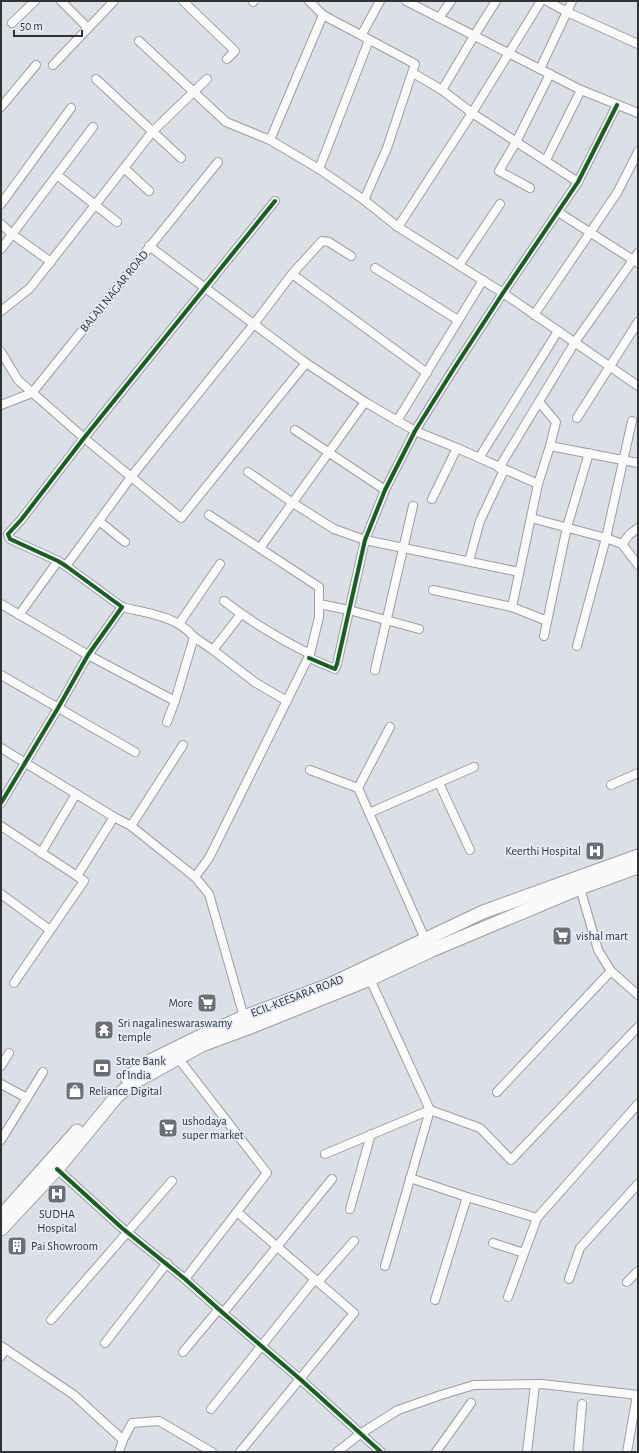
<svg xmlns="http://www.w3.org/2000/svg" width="639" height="1453" font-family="'Alegreya Sans',sans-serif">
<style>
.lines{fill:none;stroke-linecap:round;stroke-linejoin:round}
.street-casing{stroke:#9b9da2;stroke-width:10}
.primary-casing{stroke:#9b9da2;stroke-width:15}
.street{stroke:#fafafb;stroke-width:8}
.primary{stroke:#fafafb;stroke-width:13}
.cycleway-casing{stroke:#e5ecf7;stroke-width:6}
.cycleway{stroke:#1b5e20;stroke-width:4}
.labels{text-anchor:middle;stroke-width:3.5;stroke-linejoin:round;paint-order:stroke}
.street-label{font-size:12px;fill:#2f3236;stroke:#e5ecf7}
.poi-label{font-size:12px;fill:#2f3236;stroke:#e5ecf7;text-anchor:start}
</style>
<rect width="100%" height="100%" fill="#dce0e6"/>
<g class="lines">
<defs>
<g id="street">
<path d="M61 1 88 28"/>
<path d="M183 1 235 51 227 59"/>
<path d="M309 1 323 15 415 64 387 148 364 200 398 227 503 293 638 386"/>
<path d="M406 1 581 90 638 113"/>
<path d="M547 1 567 12 638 44"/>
<path d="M253 2 254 1"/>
<path d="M439 18 451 1"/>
<path d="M12 23 35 1"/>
<path d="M362 34 380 1"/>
<path d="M139 41 226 122 270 140 319 169 364 200"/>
<path d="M53 65 114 1"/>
<path d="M540 69 572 1"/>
<path d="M413 73 442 90 472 113 578 182"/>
<path d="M96 79 181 158"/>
<path d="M442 90 474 36 496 1"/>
<path d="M1 107 36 65"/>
<path d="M270 140 323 15"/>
<path d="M546 160 581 90"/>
<path d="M124 168 149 191"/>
<path d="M319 169 369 40"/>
<path d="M57 175 117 222"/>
<path d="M530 188 499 171 516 142 550 74"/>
<path d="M1 204 71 108"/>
<path d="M558 212 638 263"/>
<path d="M1 224 12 234 51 262"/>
<path d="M398 227 472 113 541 1"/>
<path d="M149 246 306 363 365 402 415 431 457 448 538 484"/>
<path d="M1 249 93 127"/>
<path d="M459 265 500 204"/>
<path d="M375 268 458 320"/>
<path d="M292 274 427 373"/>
<path d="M1 311 30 288 153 131 207 79"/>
<path d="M534 315 617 193 638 152"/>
<path d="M1 352 18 380 84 438 181 518 306 363"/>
<path d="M539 402 556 422 550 446"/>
<path d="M1 405 32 393 218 162"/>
<path d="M577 418 638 322"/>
<path d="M397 421 483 280"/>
<path d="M295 430 385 490"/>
<path d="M479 458 558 331"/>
<path d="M499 468 575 342 638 253"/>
<path d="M248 472 293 503 334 529 365 540 519 572"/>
<path d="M432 499 457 448"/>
<path d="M531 518 606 538 622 544 638 565"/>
<path d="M99 521 125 542"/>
<path d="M622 544 630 534 638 528"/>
<path d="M260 548 365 402"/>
<path d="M469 561 480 521 504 470"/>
<path d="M66 566 131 477 254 324 292 274 322 241 329 242 351 256"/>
<path d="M433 590 512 607 538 484 550 446 638 463"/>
<path d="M224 601C251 622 280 639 310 654"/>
<path d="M1 604 88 655 175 701"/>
<path d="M319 604 349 610 419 629"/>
<path d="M122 607C147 613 177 616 194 637L175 701 167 722"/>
<path d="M512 607 547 621"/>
<path d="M19 615 58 561"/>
<path d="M179 624 220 564"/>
<path d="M544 636 567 527 589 453"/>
<path d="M194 637 213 650 256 683 287 701"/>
<path d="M577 646 606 538 632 421"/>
<path d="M213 650 241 614"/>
<path d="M309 658 335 669 337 664 365 540 385 490 415 431 453 370 503 293 578 182 617 105"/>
<path d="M375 670 413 506"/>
<path d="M1 675 135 752"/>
<path d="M1 748 114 817 131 826 141 834 195 877 209 894 244 1017"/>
<path d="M310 770 358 788 425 939"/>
<path d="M439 783 470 850"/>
<path d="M611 785 638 773"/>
<path d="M358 788 390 727"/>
<path d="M1 803 58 708 88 655 122 607 66 566 58 561 10 539 8 534 21 520 84 438 275 201"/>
<path d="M369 813 474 767"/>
<path d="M1 826 77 876 114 817"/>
<path d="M131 826 183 745"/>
<path d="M41 853 76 794"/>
<path d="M195 877 209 858 310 654 319 617V587L209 515"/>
<path d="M580 888 598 950 611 971 638 995"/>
<path d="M1 894 50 930"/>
<path d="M370 979 430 1110 385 1266"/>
<path d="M14 983 84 881 77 876"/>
<path d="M178 1058 267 1173 185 1279"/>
<path d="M1 1066 9 1053"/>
<path d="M1 1084 27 1098"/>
<path d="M497 1092 611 971"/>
<path d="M1 1140 43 1072"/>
<path d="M325 1154 430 1110 480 1128 511 1160 638 1027"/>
<path d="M57 1169 122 1228 185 1279 223 1313 300 1379 381 1452"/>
<path d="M410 1178 467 1197 537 1218"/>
<path d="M350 1209 371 1134"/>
<path d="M237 1212 354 1313 240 1452"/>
<path d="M493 1243 524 1253"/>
<path d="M569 1279 580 1248 638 1184"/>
<path d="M318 1282 354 1241"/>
<path d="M627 1282 638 1271"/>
<path d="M508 1297 537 1218 638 1104"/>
<path d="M435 1300 467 1197"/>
<path d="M223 1313 332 1179"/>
<path d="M51 1320 172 1181"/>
<path d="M105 1343 167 1263"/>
<path d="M1 1346 74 1395 123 1440 119 1452"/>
<path d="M183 1352 219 1309"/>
<path d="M1 1356 6 1349"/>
<path d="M211 1409 315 1279"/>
<path d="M123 1440 132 1423 159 1421 212 1452"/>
<path d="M337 1452 360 1434 398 1410 441 1395 474 1385 542 1384 638 1395"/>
<path d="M436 1452 471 1403"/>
<path d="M527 1452 535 1385"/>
<path d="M578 1452 582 1404"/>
<path d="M627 1452 637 1395"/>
</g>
<g id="primary">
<path d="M127 1078 152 1060 201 1036 244 1017 329 985 483 912 638 856"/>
<path d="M5 1212 77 1131"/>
<path d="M1 1229 57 1169 117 1096 133 1083 178 1058 202 1045 248 1028 370 979 432 950 580 888 638 867"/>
</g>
</defs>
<!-- street casing -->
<use href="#street" class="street-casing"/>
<!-- primary casing -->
<use href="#primary" class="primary-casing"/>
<!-- street -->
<use href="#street" class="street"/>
<!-- primary -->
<use href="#primary" class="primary"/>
<defs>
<g id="cycleway">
<path d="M309 658 335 669 337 664 365 540 385 490 415 431 453 370 503 293 578 182 617 105"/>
<path d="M1 803 58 708 88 655 122 607 66 566 58 561 10 539 8 534 21 520 84 438 275 201"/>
<path d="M57 1169 122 1228 185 1279 223 1313 300 1379 381 1452"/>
</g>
</defs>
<!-- cycleway casing -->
<use href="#cycleway" class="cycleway-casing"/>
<!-- cycleway -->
<use href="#cycleway" class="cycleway"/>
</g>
<!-- icons -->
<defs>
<symbol id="hospital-square" viewBox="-11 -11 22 22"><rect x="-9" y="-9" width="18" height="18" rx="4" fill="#6c6f74" stroke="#e5ecf7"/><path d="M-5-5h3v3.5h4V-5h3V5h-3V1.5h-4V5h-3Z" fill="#fff"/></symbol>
<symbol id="supermarket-square" viewBox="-11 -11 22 22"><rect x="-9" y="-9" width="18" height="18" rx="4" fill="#6c6f74" stroke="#e5ecf7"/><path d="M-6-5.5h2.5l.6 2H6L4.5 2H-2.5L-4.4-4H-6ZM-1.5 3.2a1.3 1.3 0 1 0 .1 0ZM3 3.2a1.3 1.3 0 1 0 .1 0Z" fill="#fff"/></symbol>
<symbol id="temple-square" viewBox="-11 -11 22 22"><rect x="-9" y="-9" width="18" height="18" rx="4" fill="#6c6f74" stroke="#e5ecf7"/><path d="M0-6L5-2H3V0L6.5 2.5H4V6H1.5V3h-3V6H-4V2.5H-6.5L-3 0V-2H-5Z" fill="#fff"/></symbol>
<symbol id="bank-square" viewBox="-11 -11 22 22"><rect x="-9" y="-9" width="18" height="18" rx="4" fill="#6c6f74" stroke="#e5ecf7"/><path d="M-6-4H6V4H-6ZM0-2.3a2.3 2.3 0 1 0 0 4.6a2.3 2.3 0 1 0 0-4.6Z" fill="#fff"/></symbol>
<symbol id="shop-square" viewBox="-11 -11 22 22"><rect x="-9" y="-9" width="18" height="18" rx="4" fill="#6c6f74" stroke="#e5ecf7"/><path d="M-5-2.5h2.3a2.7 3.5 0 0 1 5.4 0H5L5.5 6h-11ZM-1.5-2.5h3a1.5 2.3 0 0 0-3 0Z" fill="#fff"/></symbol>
<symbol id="building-square" viewBox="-11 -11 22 22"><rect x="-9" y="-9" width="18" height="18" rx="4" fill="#6c6f74" stroke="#e5ecf7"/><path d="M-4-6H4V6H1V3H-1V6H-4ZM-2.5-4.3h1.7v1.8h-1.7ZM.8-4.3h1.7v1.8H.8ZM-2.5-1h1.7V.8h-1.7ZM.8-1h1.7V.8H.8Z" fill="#fff"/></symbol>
</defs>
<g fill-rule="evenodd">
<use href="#hospital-square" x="584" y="840" width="22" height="22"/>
<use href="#supermarket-square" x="551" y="925" width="22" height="22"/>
<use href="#supermarket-square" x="196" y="992" width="22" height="22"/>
<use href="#temple-square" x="93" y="1019" width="22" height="22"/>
<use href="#bank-square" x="91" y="1057" width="22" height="22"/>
<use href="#shop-square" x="64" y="1080" width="22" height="22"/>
<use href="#supermarket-square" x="157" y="1117" width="22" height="22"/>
<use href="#hospital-square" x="46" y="1183" width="22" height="22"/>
<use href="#building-square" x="6" y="1235" width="22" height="22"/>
</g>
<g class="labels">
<!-- street labels -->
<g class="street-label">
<text transform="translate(114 291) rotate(-51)" y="4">BALAJI NAGAR ROAD</text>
<text transform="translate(297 996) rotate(-21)" y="4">ECIL-KEESARA ROAD</text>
</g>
<!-- poi labels -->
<g class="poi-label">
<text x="581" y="855" text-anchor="end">Keerthi Hospital</text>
<text x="576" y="940">vishal mart</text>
<text x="193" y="1007" text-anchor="end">More</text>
<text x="118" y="1027">Sri nagalineswaraswamy<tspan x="118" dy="14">temple</tspan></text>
<text x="116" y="1065">State Bank<tspan x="116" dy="14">of India</tspan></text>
<text x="89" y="1095">Reliance Digital</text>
<text x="182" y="1125">ushodaya<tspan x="182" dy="14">super market</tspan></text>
<text x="57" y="1218" text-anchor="middle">SUDHA<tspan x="57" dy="14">Hospital</tspan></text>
<text x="31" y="1250">Pai Showroom</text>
</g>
</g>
<!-- border -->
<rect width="639" height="1453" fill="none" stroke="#2f3236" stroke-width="4"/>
<!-- scale -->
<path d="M14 30v6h68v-6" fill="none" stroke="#2f3236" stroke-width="2"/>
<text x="20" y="30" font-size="12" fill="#2f3236" stroke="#e5ecf7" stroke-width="3" paint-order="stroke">50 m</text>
</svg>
